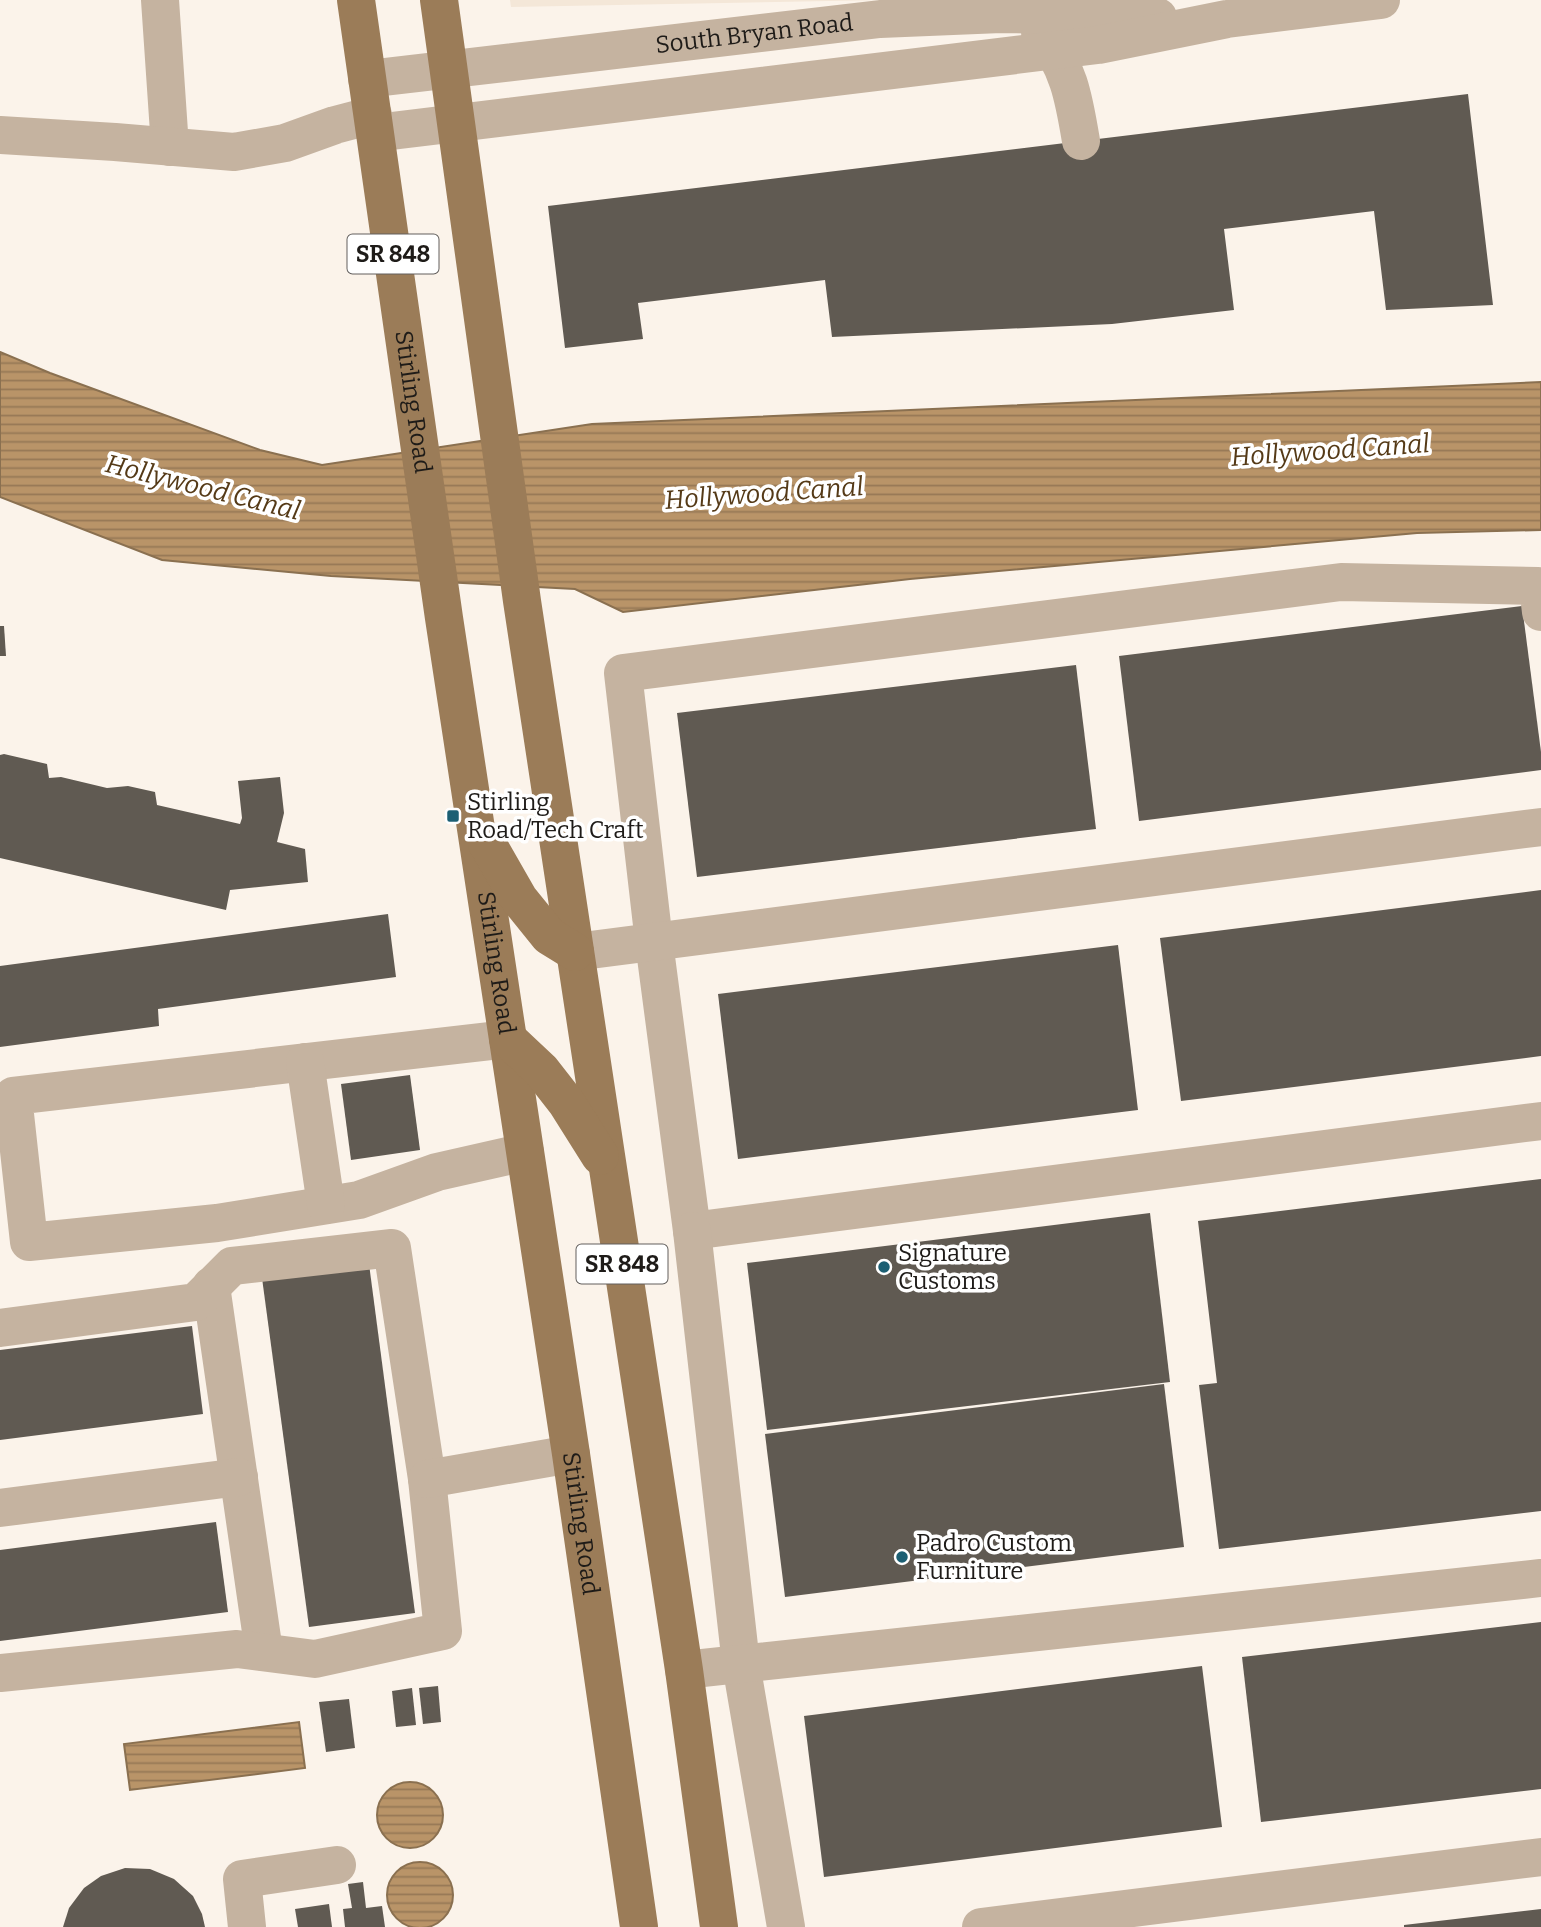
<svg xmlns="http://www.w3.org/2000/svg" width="1541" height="1927" font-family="Bitter,serif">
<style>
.built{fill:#f4e7d8}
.water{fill:url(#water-rules);stroke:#8a7050;stroke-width:2}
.building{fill:#605a52}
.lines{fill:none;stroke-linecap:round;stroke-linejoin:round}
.minor{stroke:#c5b3a0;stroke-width:38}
.major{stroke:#9b7c58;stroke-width:38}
.poi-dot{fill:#1c5f73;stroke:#fff;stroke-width:2.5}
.labels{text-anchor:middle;stroke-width:7;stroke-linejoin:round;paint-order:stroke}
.shield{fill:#fff;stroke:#625f5d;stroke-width:2}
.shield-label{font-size:23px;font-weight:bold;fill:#1e1b18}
.street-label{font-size:24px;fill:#1e1b18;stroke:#fff}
.poi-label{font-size:24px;fill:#1e1b18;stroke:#fff;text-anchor:start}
.water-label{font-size:26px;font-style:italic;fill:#553a17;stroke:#fff}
</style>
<defs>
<pattern id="water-rules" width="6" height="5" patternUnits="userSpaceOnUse" patternTransform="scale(1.75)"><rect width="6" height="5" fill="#b99468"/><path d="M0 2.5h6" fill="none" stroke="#967855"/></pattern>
</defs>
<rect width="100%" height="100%" fill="#fbf3ea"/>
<!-- built -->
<path class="built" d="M510 0H883L511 7Z"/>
<!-- water -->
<g class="water">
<path d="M0 352 50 373 260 450 322 465 592 424 1541 382V530L1417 533 910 579 623 612 575 589 331 576 162 560 0 497Z"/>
<path d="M299 1722 305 1768 130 1790 124 1744Z"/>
<circle cx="410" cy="1815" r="33"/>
<circle cx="420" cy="1895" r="33"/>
</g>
<!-- building -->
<g class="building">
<path d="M1468 94 1493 305 1386 310 1374 211 1224 229 1234 310 1112 324 832 337 825 280 638 303 643 339 565 348 548 206Z"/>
<path d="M1522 606 1541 752V770L1139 821 1119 656Z"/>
<path d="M0 626H4L6 656H0Z"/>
<path d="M1076 665 1096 829 697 877 677 713Z"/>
<path d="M4 754 47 764 49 778 61 777 107 788 128 786 155 792 157 805 240 824 242 818 238 781 280 777 284 813 277 842 305 849 308 882 230 890 226 910 0 858V755Z"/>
<path d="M1541 890V1056L1181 1101 1160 938Z"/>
<path d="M388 914 396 977 158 1009 159 1026 0 1047V966Z"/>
<path d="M1118 945 1138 1110 738 1159 718 994Z"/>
<path d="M410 1075 420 1150 351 1160 341 1084Z"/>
<path d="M1541 1179V1511L1219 1549 1199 1385 1217 1383 1198 1221Z"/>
<path d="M1150 1213 1170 1382 767 1430 747 1263Z"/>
<path d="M369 1264 415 1613 309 1627 262 1278Z"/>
<path d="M192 1326 203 1414 0 1440V1350Z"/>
<path d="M1164 1384 1184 1547 785 1597 765 1434Z"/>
<path d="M216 1522 228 1612 0 1641V1550Z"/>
<path d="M1541 1622V1789L1261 1822 1242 1657Z"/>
<path d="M1202 1666 1222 1827 824 1877 804 1716Z"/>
<path d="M438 1686 441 1722 423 1724 419 1688Z"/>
<path d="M412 1688 416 1725 396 1727 392 1691Z"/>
<path d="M349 1699 355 1748 326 1752 319 1702Z"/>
<path d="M125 1868 150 1869 174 1879 193 1896 202 1914 205 1927H63L69 1908 84 1888 101 1876Z"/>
<path d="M363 1882 366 1908 382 1906 385 1927H345L343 1909 352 1908 348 1884Z"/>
<path d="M329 1904 332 1927H298L295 1909Z"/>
<path d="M1541 1909V1927H1404V1925Z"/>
</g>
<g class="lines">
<!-- minor -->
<g class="minor">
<path d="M160 0 170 147"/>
<path d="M1040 32C1069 66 1074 99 1081 141"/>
<path id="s1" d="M367 79 880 19 1001 14 1158 17"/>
<path d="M375 133 1098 45 1227 19 1381 0"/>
<path d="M0 135 115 142 234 152 285 143 335 125 373 115"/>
<path d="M1541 612 1538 586 1341 582 623 673 654 942 692 1231 1541 1121"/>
<path d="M575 952 1541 827"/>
<path d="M508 1039 13 1096 29 1242 217 1223 359 1200 437 1172 525 1152"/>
<path d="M305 1062 326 1205"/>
<path d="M692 1231 741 1664 786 1927"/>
<path d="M211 1286 264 1652"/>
<path d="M0 1328 196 1302 232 1266 392 1248 427 1479 443 1631 315 1659 237 1649 0 1673"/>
<path d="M427 1479 571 1454"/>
<path d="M0 1508 239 1477"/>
<path d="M684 1670 1541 1578"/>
<path d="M247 1927 242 1879 337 1865"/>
<path d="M981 1927 1541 1857"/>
</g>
<!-- major -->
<g class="major">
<path id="s2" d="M356 0 444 618 571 1454 639 1927"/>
<path d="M439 0 522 601 684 1670 719 1927"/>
<path d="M487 843 519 899 549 936 575 952"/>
<path d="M508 1039 541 1070 566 1102 600 1156"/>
</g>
</g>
<!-- markers -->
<g class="poi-dot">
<rect x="446" y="809" width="14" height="14" rx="3.5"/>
<circle cx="884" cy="1267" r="7"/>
<circle cx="902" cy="1557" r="7"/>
</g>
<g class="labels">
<!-- shield labels -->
<g class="shield">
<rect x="347.5" y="234.5" width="91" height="39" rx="5"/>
<rect x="576.5" y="1244.5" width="91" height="39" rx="5"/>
</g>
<g class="shield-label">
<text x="393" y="262">SR 848</text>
<text x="622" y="1272">SR 848</text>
</g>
<!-- street labels -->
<g class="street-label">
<text dy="8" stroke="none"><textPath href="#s1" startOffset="390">South Bryan Road</textPath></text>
<text dy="8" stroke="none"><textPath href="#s2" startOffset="406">Stirling Road</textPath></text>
<text dy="8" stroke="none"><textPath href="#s2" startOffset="973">Stirling Road</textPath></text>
<text dy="8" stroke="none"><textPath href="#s2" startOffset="1540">Stirling Road</textPath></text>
</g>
<!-- poi labels -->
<g class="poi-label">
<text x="467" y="810">Stirling<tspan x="467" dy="28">Road/Tech Craft</tspan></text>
<text x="898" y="1261">Signature<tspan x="898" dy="28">Customs</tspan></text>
<text x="916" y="1551">Padro Custom<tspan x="916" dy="28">Furniture</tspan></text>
</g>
<!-- water labels -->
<g class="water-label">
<text transform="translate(1330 450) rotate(-4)" y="9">Hollywood Canal</text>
<text transform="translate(203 487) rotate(14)" y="9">Hollywood Canal</text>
<text transform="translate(764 493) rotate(-4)" y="9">Hollywood Canal</text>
</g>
</g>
</svg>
